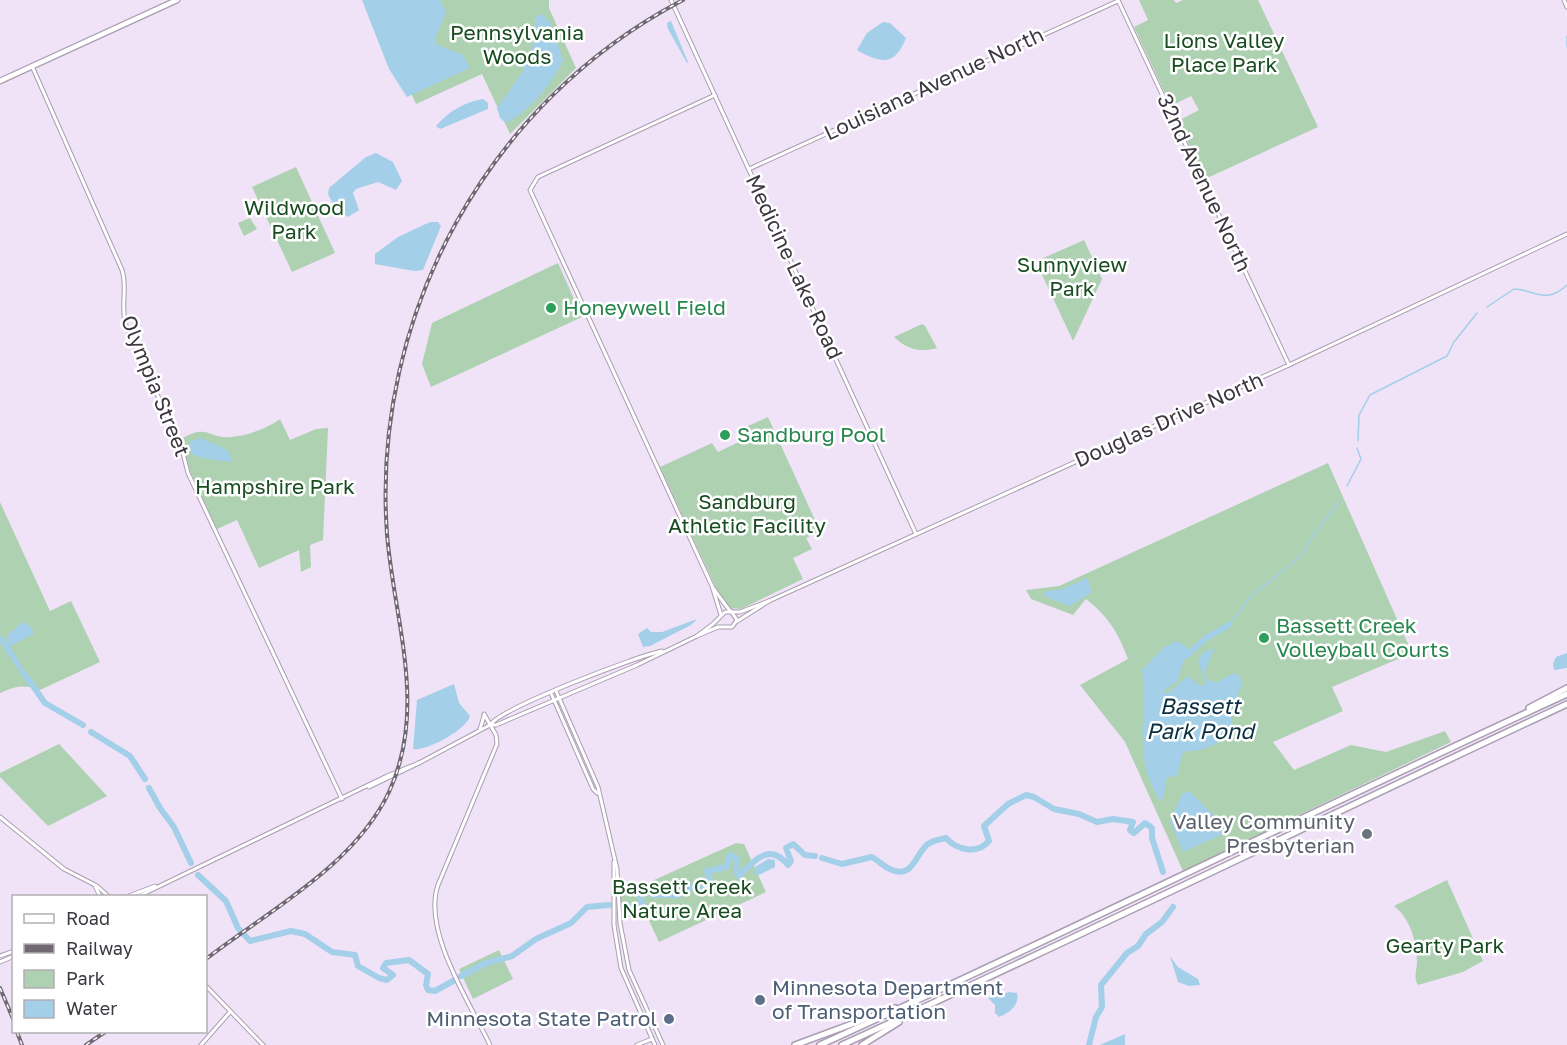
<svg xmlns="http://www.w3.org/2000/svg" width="1567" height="1045" font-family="'Golos Text',sans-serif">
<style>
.green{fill:#aed1b1}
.water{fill:#a3cfe9}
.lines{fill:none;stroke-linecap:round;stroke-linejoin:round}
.stream{stroke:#a3cfe9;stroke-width:1.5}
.river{stroke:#a3cfe9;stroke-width:6}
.minor-casing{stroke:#aa9db1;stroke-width:5}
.major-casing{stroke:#aa9db1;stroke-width:7}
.highway-casing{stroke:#aa9db1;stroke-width:8}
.minor{stroke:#fff;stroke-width:3}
.major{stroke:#fff;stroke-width:4.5}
.highway{stroke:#fff;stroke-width:5}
.rail-casing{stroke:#706974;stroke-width:4}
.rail{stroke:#fff;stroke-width:1.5;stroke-dasharray:4.5;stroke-linecap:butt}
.leisure-dot{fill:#2e9e5b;stroke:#fff;stroke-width:2}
.worship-dot{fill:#6b7280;stroke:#fff;stroke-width:2}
.service-dot{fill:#5c6f8a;stroke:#fff;stroke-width:2}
.labels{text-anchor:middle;stroke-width:5;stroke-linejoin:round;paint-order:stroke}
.park-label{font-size:21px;fill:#184c21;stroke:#fff}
.street-label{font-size:21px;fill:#3d3840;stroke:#fff}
.leisure-label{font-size:21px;fill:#27864d;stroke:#fff;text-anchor:start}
.worship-label{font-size:21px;fill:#5b616d;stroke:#fff;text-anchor:end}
.service-label{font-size:21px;fill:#4e5e75;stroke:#fff;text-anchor:start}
.water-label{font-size:22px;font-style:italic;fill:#092f42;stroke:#fff}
</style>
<rect width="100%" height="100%" fill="#f0e3f8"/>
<!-- green -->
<g class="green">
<path d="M369 0H549V8L576 68 510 134 482 74 416 104Z"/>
<path d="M1139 0H1174L1176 3 1183 0H1258L1318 127 1205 179 1178 121 1199 110 1191 96 1171 106 1134 27 1148 20Z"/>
<path d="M296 167 335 253 292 272 252 187Z"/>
<path d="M250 218 257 229 244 236 238 223Z"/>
<path d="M1084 240 1102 279 1073 341 1037 264 1039 260Z"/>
<path d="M558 263 582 317 431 387 422 364 432 323Z"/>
<path d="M922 324 925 326 937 348C919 353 907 349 894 337Z"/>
<path d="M768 417 820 531 806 538 812 549 793 558 803 579 741 609 730 608 718 592 660 467 712 443 718 452 741 441 737 431Z"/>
<path d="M280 419 290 440 316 429 328 428 323 540 310 545 311 567 301 572 299 550 259 568 237 520 217 529 190 471 181 439C209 423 207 439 231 437 246 436 268 428 280 419Z"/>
<path d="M1328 463 1412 653 1332 687 1343 711 1273 742 1294 770 1351 745 1386 752 1445 731 1451 742 1183 871 1125 742 1080 685 1128 659C1119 634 1108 616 1086 599L1073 615 1031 599 1026 590 1059 586Z"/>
<path d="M0 502 50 611 71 601 100 662 40 690C23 684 16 686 0 693Z"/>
<path d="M59 744 107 796 48 826 0 777V773Z"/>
<path d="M736 843 744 844 766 892 659 942 644 910 621 920V895Z"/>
<path d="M1447 880 1483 961 1463 972 1418 985C1413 978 1417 970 1417 962 1417 942 1410 918 1394 906Z"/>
<path d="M499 950 513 979 473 999 459 969Z"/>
</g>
<!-- water -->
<g class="water">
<path d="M362 0H440L446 12 435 39 437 45 463 55 470 68 407 97 389 69Z"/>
<path d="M542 14 550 22 563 60C552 84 530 111 506 123L500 118 497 108 524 70V61L532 49 536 16Z"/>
<path d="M671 21 688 62 687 63 668 29 667 23Z"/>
<path d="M883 22 890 23 906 38C895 66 881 64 857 50L867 33Z"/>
<path d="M483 99 488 103V109L440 129 436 126C448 112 464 102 483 99Z"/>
<path d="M376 153 393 162 402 181 396 190 378 182 356 189 353 193 359 210 348 217 334 206 328 194 329 188 366 157Z"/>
<path d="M430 222H438L441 226 423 270 414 271 375 264V254L398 237Z"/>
<path d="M201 438 227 450 233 462C226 462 198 458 192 454L189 446 191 441Z"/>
<path d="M1087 578 1092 592 1070 606 1044 596 1043 592 1063 589Z"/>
<path d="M697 619 691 625 650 646 643 647 638 634 647 628 651 632H662Z"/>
<path d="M22 622 32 627 33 634 10 646 31 682 27 683 0 642V635L9 643 7 636Z"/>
<path d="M1178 641 1194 653 1184 660 1177 682 1163 691 1167 694 1188 676 1200 686 1206 684 1198 661 1203 652 1214 648 1204 674 1207 679 1216 683 1233 673 1240 676 1242 684 1235 700 1227 705 1232 714V731C1216 747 1204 750 1183 752L1177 776 1167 777 1163 799 1159 800C1154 789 1147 776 1145 765 1139 733 1147 702 1142 670L1164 647Z"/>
<path d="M1567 653V668L1554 670 1553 664 1556 657Z"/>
<path d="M454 684 459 703 470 716C467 729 426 752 413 749L417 700Z"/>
<path d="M1189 791 1230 831 1183 852 1170 821 1182 794Z"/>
<path d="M768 859 775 860V867L759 875 754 874 755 867Z"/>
<path d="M1170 956 1178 967 1198 979 1200 985 1189 986 1178 982Z"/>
<path d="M1009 992 1017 993C1020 1005 1009 1013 999 1017L995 1013V1005L988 998Z"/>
<path d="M1125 1034V1045H1100Z"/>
</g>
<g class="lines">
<!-- stream -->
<g class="stream">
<path d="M1567 36V47"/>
<path d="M1487 307 1514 289C1537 290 1545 305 1567 285"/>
<path d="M1358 441 1359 415 1370 395 1447 356 1454 342 1477 313"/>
<path d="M1347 486 1361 459 1357 448"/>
<path d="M1229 625 1249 598 1303 554 1312 537 1339 502"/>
</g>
<!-- river -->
<g class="river">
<path d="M1187 655 1206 638 1229 625"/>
<path d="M26 676 45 703 83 725"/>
<path d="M91 732 130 756 145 779"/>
<path d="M149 788 160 808 174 827 191 863"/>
<path d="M822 858 842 864 872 857C879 861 885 868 892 870 911 878 915 858 924 848 929 841 938 840 946 838 957 850 977 855 989 841L984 826 1008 804 1026 795 1034 797 1054 809 1079 814 1097 822 1113 819 1133 822 1130 830 1134 833 1145 823 1152 828V838L1163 872"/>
<path d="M198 875 226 901 238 928 250 941 291 931 305 934 332 952 355 955 358 966 379 978 387 980 393 975 383 968 386 963 409 960 428 974 426 985 428 990 435 991 455 980"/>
<path d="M623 907 640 906 642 903 639 893 644 889 652 895H679L696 884 701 890 705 891 710 881 707 871 726 867 730 855 737 859 736 872 739 876C753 862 769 841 788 865L791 861 786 848 793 844 805 855 815 856"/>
<path d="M461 976 486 963 512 956 536 939 571 923 587 907 609 905"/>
<path d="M1089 1045 1096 1017 1102 1007 1101 985 1127 953 1138 946 1146 934 1162 922 1173 907"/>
</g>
<defs>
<g id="minor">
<path d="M671 0 916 534"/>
<path d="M1118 0 1289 365"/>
<path d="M1564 0 1567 7"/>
<path d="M32 66 122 270C128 288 120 307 126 326L182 449 188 473 342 799"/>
<path d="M715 95 538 177 530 190 712 586 721 615"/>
<path d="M749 169 1118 1"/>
<path d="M713 588 730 611"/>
<path d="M736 622 769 601 1289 365 1567 234"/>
<path d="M697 636 713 624 725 612H740L769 601"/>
<path d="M556 691 598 787 617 869 620 923 629 970 663 1045"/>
<path d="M551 693 593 789 597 793"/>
<path d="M484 714 496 735 497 744 438 885C422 931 470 1003 490 1045"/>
<path d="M490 725H496L637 665 697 636 718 627H732L737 620 731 611"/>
<path d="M480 729 484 716"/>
<path d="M419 763 490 725C501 708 637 656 662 651"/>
<path d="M0 817 64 869 97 886 108 896"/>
<path d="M614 862V925L621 968 655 1045"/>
<path d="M95 886 100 896"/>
<path d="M129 896 155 886"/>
<path d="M139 896 387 776 419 763 369 787"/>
<path d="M0 956 14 951"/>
<path d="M0 962 14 956"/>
<path d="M206 986 263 1045"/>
<path d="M201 1045 230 1012"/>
<path d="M637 1045 652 1039"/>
</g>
<path id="major" d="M0 81 177 0"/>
<g id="highway">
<path d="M1529 708 1567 688"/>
<path d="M795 1045 895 1008"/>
<path d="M820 1045C1070 931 1317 809 1567 694"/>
<path d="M842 1045C1085 934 1325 817 1567 704"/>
<path d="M862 1045 899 1022"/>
</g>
</defs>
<!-- minor casing -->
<use href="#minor" class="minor-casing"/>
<!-- major casing -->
<use href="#major" class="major-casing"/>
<!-- highway casing -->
<use href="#highway" class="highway-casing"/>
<!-- minor -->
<use href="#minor" class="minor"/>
<!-- major -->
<use href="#major" class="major"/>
<!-- highway -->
<use href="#highway" class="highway"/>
<defs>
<g id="rail">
<path d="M206 959C268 911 354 866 389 792 428 707 394 621 387 534 371 315 488 102 683 0"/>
<path d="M0 988 14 1021"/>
<path d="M17 1032 22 1045"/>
<path d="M86 1045 105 1032"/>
</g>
</defs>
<!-- rail casing -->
<use href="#rail" class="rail-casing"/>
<!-- rail -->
<use href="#rail" class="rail"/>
</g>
<!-- markers -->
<g class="leisure-dot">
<circle cx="551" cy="308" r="6"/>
<circle cx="725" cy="435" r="6"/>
<circle cx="1264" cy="638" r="6"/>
</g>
<circle class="worship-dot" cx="1367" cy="834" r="6"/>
<g class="service-dot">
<circle cx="760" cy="1000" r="6"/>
<circle cx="669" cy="1019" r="6"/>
</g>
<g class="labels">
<!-- park labels -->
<g class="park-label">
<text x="517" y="40">Pennsylvania<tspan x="517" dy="24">Woods</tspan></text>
<text x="1224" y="48">Lions Valley<tspan x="1224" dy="24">Place Park</tspan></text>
<text x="294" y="215">Wildwood<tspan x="294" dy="24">Park</tspan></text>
<text x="1072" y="272">Sunnyview<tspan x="1072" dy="24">Park</tspan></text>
<text x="275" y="494">Hampshire Park</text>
<text x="747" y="509">Sandburg<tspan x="747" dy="24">Athletic Facility</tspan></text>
<text x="682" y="894">Bassett Creek<tspan x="682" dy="24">Nature Area</tspan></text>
<text x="1445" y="953">Gearty Park</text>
</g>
<!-- street labels -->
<g class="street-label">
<text transform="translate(934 84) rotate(-25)" y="7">Louisiana Avenue North</text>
<text transform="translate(1204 183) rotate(65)" y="7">32nd Avenue North</text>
<text transform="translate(794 267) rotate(65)" y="7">Medicine Lake Road</text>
<text transform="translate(155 386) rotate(68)" y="7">Olympia Street</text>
<text transform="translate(1169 420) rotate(-24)" y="7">Douglas Drive North</text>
</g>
<!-- leisure labels -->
<g class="leisure-label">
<text x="563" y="315">Honeywell Field</text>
<text x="737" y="442">Sandburg Pool</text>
<text x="1276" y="633">Bassett Creek<tspan x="1276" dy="24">Volleyball Courts</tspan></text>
</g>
<!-- worship labels -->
<g class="worship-label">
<text x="1355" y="829">Valley Community<tspan x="1355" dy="24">Presbyterian</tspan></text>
</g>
<!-- service labels -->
<g class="service-label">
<text x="772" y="995">Minnesota Department<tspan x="772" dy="24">of Transportation</tspan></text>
<text x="657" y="1026" text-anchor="end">Minnesota State Patrol</text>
</g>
<!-- water labels -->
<g class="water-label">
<text x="1200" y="714">Bassett<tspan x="1200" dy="25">Park Pond</tspan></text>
</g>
</g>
<!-- legend -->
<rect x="12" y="895" width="195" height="138" fill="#ffffff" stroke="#b1afb3" stroke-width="1.5"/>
<rect x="24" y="914" width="30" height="9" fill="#ffffff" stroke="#b1afb3" stroke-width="1.5"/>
<text x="66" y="925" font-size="18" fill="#3d3840">Road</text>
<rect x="24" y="944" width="30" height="9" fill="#706974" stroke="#b1afb3" stroke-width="1.5"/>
<text x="66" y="955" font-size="18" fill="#3d3840">Railway</text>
<rect x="24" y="970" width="30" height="18" fill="#aed1b1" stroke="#b1afb3" stroke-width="1.5"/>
<text x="66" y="985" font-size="18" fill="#3d3840">Park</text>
<rect x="24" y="1000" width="30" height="18" fill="#a3cfe9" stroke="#b1afb3" stroke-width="1.5"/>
<text x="66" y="1015" font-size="18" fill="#3d3840">Water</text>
</svg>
